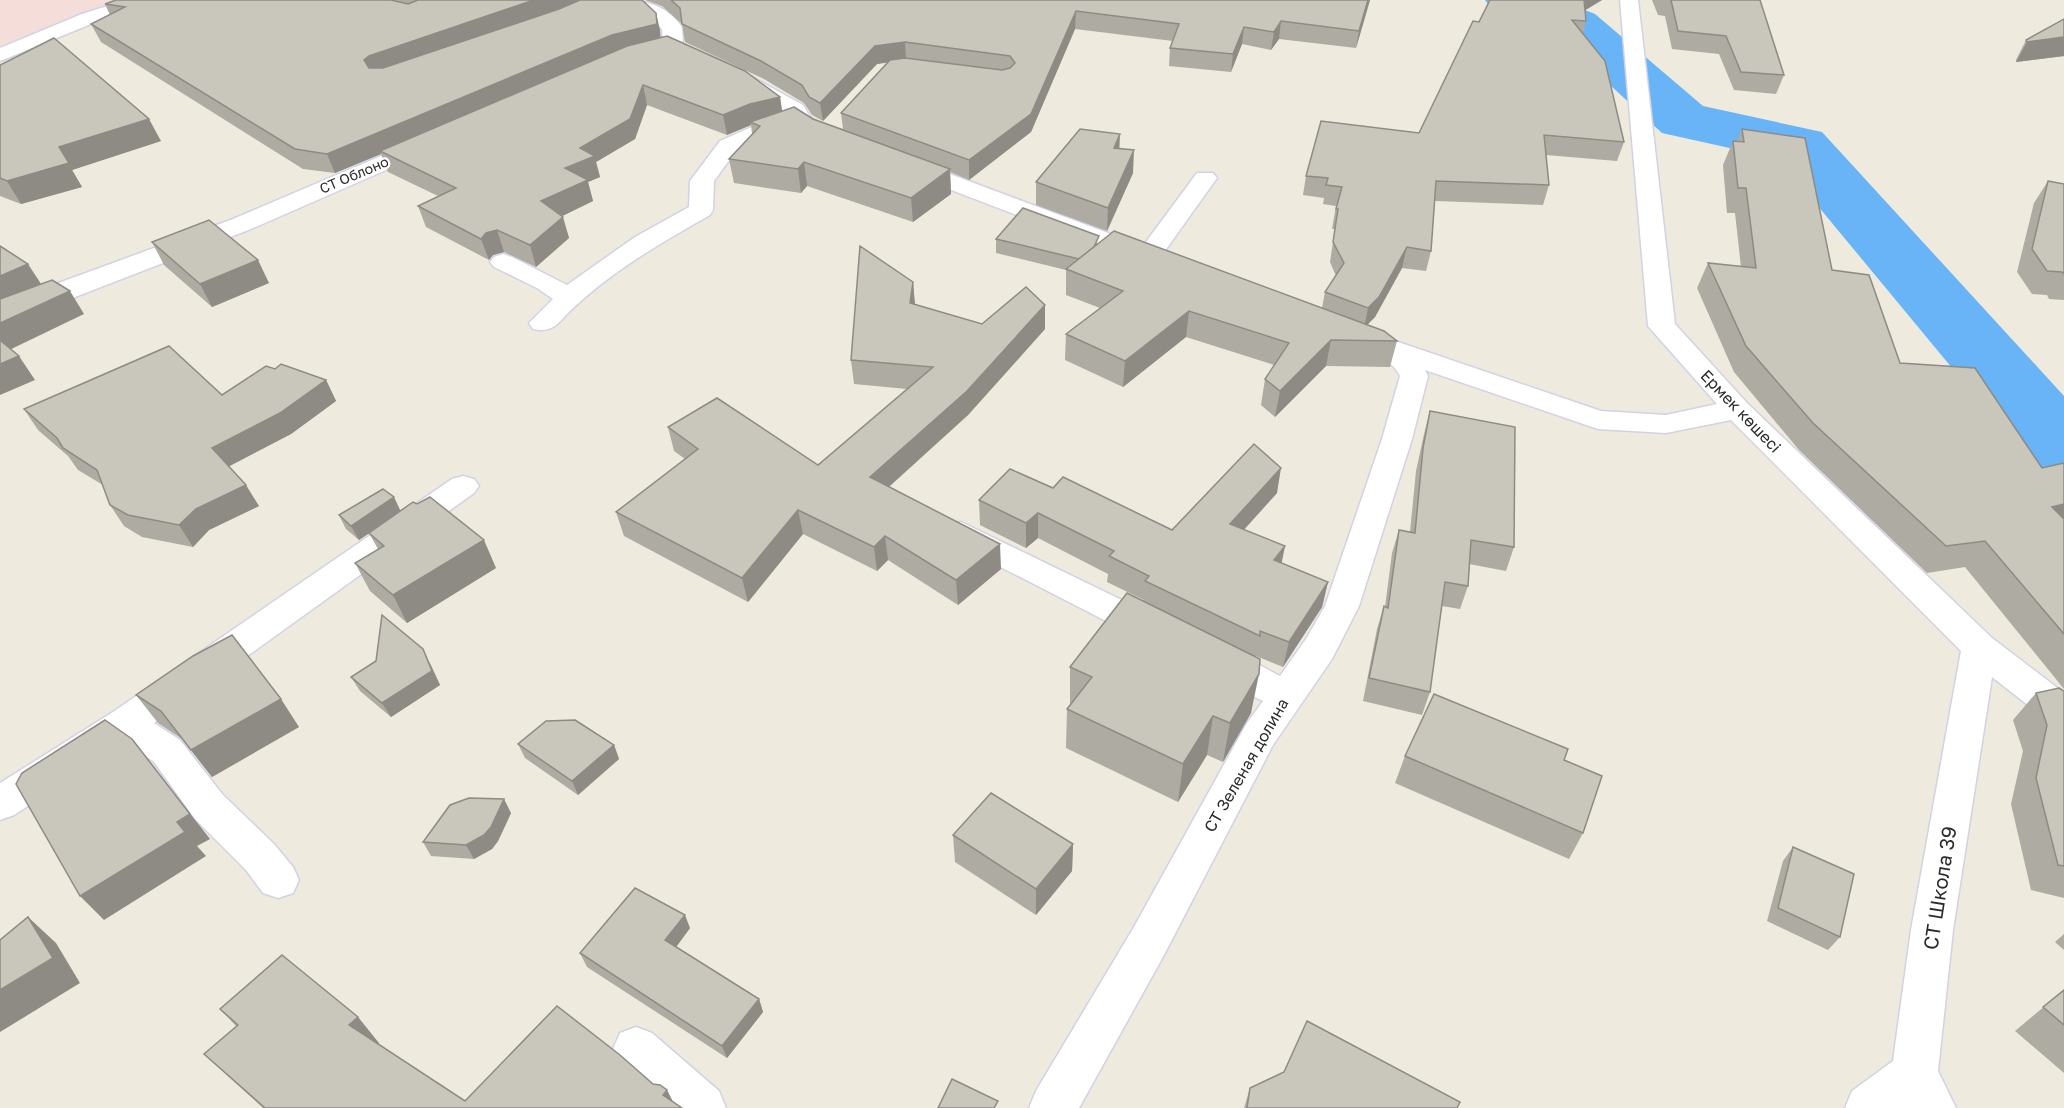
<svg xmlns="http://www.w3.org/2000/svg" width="2064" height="1108" font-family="'Golos Text',sans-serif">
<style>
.medical{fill:#f5ded9}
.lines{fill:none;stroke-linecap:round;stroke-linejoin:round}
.river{fill:#69b4f7;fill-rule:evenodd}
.minor-casing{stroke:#d2d2e5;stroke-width:3}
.minor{fill:#fff;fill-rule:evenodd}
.wall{fill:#adaba2}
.shaded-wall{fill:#8d8b84}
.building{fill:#c9c7bc;stroke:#8d8b84;stroke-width:1.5}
.labels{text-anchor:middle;stroke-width:4.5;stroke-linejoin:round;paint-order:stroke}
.far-street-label{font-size:14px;fill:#2b2b2b;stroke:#fff}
.street-label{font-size:16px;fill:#2b2b2b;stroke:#fff}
.near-street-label{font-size:20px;fill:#2b2b2b;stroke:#fff}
</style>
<rect width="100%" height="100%" fill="#eeeadd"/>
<!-- medical -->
<path class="medical" d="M0 0H145L0 55Z"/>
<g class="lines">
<!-- river -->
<path class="river" d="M1485 0H1559L1595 14 1703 106 1822 132 2064 396V475L2034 467 1779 159 1662 133 1557 36 1493 11Z"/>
<defs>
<g id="minor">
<path d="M126 0H154L152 4 96 22 0 61V48L82 14Z"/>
<path d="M617 0C643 0 665 3 682 27L683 46 680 50 636 61 629 59 626 55 629 51 663 42 662 29 644 13 619 4Z"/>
<path d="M1620 0H1638L1675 324 1747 403 1992 638 2064 693V728L2051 723 1992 677 1953 930 1938 1071 1956 1108H1845L1852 1091 1893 1061 1911 930 1961 651 1731 420 1666 433 1598 429 1425 370 1428 376 1412 439 1359 606 1332 659 1273 745 1164 955 1079 1108H1029L1036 1091 1134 927 1247 723 1263 701 1205 672 1200 662 1205 652C1230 644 1258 665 1280 676L1306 639 1325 606 1382 439 1400 376C1386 348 1351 354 1339 336L1343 330 1353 328 1363 330 1601 411 1666 415 1717 404 1648 326Z"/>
<path d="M743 72 803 105 810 117 836 135 833 140H817L798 129 770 136 736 151 714 181 713 210 710 215C659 244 610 272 568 313 557 325 551 333 533 329L529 323 553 299 537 288 494 267 490 262 494 257 503 254 512 257 567 285 635 237 689 207 690 181 720 141 754 126 788 118 736 82 733 78 736 74Z"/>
<path d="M426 137 434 139 437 144 434 149 251 229 0 326V308L53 285 233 219Z"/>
<path d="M907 158 1143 246 1197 173H1213L1217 178 1157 262 1148 265 899 170 895 165 899 160Z"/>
<path d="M463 476 474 479 479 486 474 493 154 723 180 740 223 795 274 844 293 867 299 880 293 893 278 898 263 893 246 870 195 819 154 762 126 742 14 815 0 820V783L113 712 452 479Z"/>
<path d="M961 522 1165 621 1170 630 1165 639 1153 643 1141 639 950 541 945 533 950 525Z"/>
<path d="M636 1027 652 1033 719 1091 726 1108H667L620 1065 613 1049 620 1033Z"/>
</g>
</defs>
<!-- minor casing -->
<use href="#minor" class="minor-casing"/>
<!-- minor -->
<use href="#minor" class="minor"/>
</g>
<!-- wall -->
<g class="wall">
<path d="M392 0H642L660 30V38L780 97 782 111 813 119 843 129 841 113 888 62 877 64 823 121 812 115 804 103 764 79 685 42 682 24 662 6 645 0H1370L1356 48 1279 39 1271 50 1242 44 1231 72 1169 66 1170 48 1173 41 1075 29 1031 132 969 180 950 172 951 194 913 222 807 186 801 193 734 183 729 159 752 134 751 125 727 135 647 105 635 139 596 162 600 177 588 182 593 201 562 216 569 238 536 267 504 252 493 255 489 260 426 227 418 206 438 196 388 172 381 154 335 173 303 169 101 42 91 24 110 15 105 4Z"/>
<path d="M1490 0H1602L1585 10 1586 21 1583 33 1624 142 1617 161 1546 155 1549 185 1543 205 1435 201 1431 251 1426 271 1402 268 1375 317 1367 325 1397 341 1390 367 1326 366 1275 417 1261 405 1265 379 1274 365 1186 337 1123 387 1065 360 1066 334 1100 308 1066 295V270L996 253V239L1099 243 1322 308 1325 292 1336 276 1330 262 1335 229H1332L1336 206 1323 204 1324 198 1303 195 1306 176 1419 133Z"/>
<path d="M1652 0H1760L1784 75 1776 94 1734 90 1719 54 1672 49 1665 16 1658 15Z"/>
<path d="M2064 19V56L2016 62V60L2026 40Z"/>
<path d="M0 65 161 141 72 170 82 187 21 204 0 196Z"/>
<path d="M1742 129 1832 270 1900 363 2042 468 2064 463V689L1965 567 1927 573 1799 450 1734 372 1697 288 1708 263 1741 267 1735 213H1727L1723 165 1733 141H1737Z"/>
<path d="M1119 149 1133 173 1107 231 1036 205V182Z"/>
<path d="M2048 181 2064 184V300L2049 299 2047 295 2032 294 2017 272 2034 203Z"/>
<path d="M152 242 269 283 212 307 164 265Z"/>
<path d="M913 282 915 304 982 324 1045 329 968 415 889 487 1001 569 958 605 888 560 877 571 803 534 748 602 624 536 616 512 685 459 674 451 668 427 818 465 907 389 854 384 851 360Z"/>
<path d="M275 369 326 380 336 401 291 434 229 466 259 506 209 530 193 547 142 537 124 526 110 505 103 485 78 470 68 456 38 430 24 409 222 395Z"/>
<path d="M1430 411 1514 547 1506 571 1469 564 1468 586 1460 609 1442 606 1430 692 1422 715 1363 701 1377 629 1384 606 1385 607 1392 553 1399 530 1410 532 1416 471 1424 434Z"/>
<path d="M1053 488 1172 530 1277 493 1244 530 1285 546 1281 563 1328 582 1322 607 1283 667 1256 656 1251 713 1223 762 1207 755 1178 802 1066 748 1067 709 1070 706V667L1144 600 1107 582 1108 574 1038 538 1026 548 980 525 979 500Z"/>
<path d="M400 511 496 568 407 623 370 591 355 563 378 549 369 533 359 540 346 529 339 515Z"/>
<path d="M430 663 440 685 391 717 360 691 351 677Z"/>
<path d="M2064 691V898L2031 890 2011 804 2023 751 2013 720 2036 693Z"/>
<path d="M136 695 299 727 212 777 182 739 158 723Z"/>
<path d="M518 744 614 745 619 759 578 795 525 758Z"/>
<path d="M1405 756 1564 760 1583 833 1569 859 1395 783Z"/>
<path d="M511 813 498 841 492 849 474 859 431 856 423 842Z"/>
<path d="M953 835 1073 844 1072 871 1036 915 955 862Z"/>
<path d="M1793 847 1840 937 1828 950 1767 921 1783 861Z"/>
<path d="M690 928 676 947 759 999 763 1012 727 1058 587 967 580 953Z"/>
<path d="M2064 934V950L2055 942Z"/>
<path d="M2064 990V1073L2015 1031Z"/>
<path d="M220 1009 379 1043 378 1044 465 1101 653 1084 667 1090 673 1102 682 1108H263L204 1054 236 1026Z"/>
<path d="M1250 1088 1457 1108H1244Z"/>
</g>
<!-- shaded-wall -->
<g class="shaded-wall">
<path d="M534 0H581L371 79 364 60 369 56Z"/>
<path d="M1368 0H1370L1356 48 1359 31Z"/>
<path d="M1583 0H1602L1579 14Z"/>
<path d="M1076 11 1075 29 1031 132 969 180V160Z"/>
<path d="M656 13 660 30 661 41 380 151 381 154 335 173 327 154Z"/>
<path d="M1281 21 1279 39 1271 50 1274 32Z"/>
<path d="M1244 27 1242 44 1231 72 1233 54Z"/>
<path d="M2064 37V56L2016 62 2027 42Z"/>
<path d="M905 42 906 60 877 64 823 121 820 103 875 46Z"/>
<path d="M643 85 647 105 635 139 596 162 600 177 588 182 593 201 548 223 541 201 580 148Z"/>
<path d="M780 97 783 117 753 124 750 122 751 125 727 135 723 115 750 104Z"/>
<path d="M149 119 161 141 72 170 82 187 21 204 7 181 59 147Z"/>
<path d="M1120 134 1119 156 1114 148Z"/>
<path d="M1134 150 1133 173 1107 231 1108 208Z"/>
<path d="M804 162 807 186 801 193 798 169Z"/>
<path d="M950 169 951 194 913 222 911 198Z"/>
<path d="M563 217 569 238 536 267 530 245Z"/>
<path d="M497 230 504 252 493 255 489 260 481 239 486 233Z"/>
<path d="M1407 247 1402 268 1375 317 1364 328 1368 308Z"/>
<path d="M258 260 269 283 212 307 200 284Z"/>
<path d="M28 264 43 287 0 306V276Z"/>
<path d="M913 282 915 306 910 303Z"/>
<path d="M70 291 84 314 3 353 0 348V323Z"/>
<path d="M1045 305V329L968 415 873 501 870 477Z"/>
<path d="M1189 311 1186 337 1123 387 1125 361Z"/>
<path d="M1331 340 1326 366 1275 417 1280 391Z"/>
<path d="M19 356 35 380 0 395V364Z"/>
<path d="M326 380 336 401 291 434 224 469 212 448Z"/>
<path d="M1281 468 1277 493 1226 549 1230 524Z"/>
<path d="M246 485 259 506 209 530 193 547 179 525 196 509Z"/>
<path d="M394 497 401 512 359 540 351 526Z"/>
<path d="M2064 504V527L2052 507Z"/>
<path d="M798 510 803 534 748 602 742 578Z"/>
<path d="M1038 513V538L1026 548V523Z"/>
<path d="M885 536 888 560 877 571 874 547Z"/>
<path d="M484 540 496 568 407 623 393 595Z"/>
<path d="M1000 544 1001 569 958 605 956 580Z"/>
<path d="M1285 546 1280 571 1274 560Z"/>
<path d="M1328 582 1322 607 1283 667 1289 642Z"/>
<path d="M423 649 440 685 391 717 382 703Z"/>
<path d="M1259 674 1251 713 1223 762 1230 723Z"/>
<path d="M281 699 299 727 212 777 191 750Z"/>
<path d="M1213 716 1207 755 1178 802 1183 764Z"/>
<path d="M132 739 210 839 197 846 206 856 104 920 80 896 177 822Z"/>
<path d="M614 745 619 759 578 795 572 781Z"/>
<path d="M504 799 511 813 498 841 492 849 474 859 466 845Z"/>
<path d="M1073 844 1072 871 1036 915V889Z"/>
<path d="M685 915 690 928 671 954 665 940Z"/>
<path d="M28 917 56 943 80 983 0 1032V990Z"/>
<path d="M759 999 763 1012 727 1058 722 1046Z"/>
<path d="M358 1017 379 1043 371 1052 349 1025Z"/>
<path d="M667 1090 676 1108 663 1095Z"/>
</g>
<!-- building -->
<g class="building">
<path d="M116 0H391L408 4 418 0H534L369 56 364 60 369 68H383L559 9 580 0H642L656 13 657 24 612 35 327 154 295 149 91 24 125 7 105 4Z"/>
<path d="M671 0H1368L1359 31 1281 21 1274 32 1244 27 1233 54 1170 48 1179 24 1076 11 1031 114 969 160 841 113 890 60 905 58 1002 70 1010 68 1015 63 1010 56 905 42 875 46 820 103 809 97 802 85 761 61 682 24 680 8Z"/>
<path d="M1490 0H1584L1586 21 1572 20 1605 61 1624 142 1544 135 1549 185 1436 181 1431 251 1407 247 1379 297 1368 308 1325 292 1344 263 1333 242 1338 209H1336L1342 187 1326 185 1328 178 1306 176 1321 121 1419 133 1473 21 1479 22Z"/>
<path d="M1671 0H1760L1784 75 1741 72 1726 36 1678 31Z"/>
<path d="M2064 19V37L2027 42 2026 40Z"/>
<path d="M667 36 745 71 780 97 750 104 723 115 643 85 630 119 580 148 595 156 565 168 588 180 541 201 563 217 530 245 497 230 486 233 481 239 418 206 456 188 380 151 627 46Z"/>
<path d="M54 38 149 119 59 147 69 163 7 181 0 178V65Z"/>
<path d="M794 107 813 119 950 169 911 198 804 162 798 169 729 159 760 126 750 122Z"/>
<path d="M1080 129 1120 134 1114 148 1134 150 1108 208 1036 182Z"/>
<path d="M1742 129 1805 138 1832 270 1869 275 1900 363 1975 368 2042 468 2064 463V504L2052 507 2064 519V634L1985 541 1946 546 1813 423 1746 346 1708 263 1756 268 1746 188H1738L1733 141 1744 142Z"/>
<path d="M2048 181 2064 184V274L2062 272 2047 271 2032 249Z"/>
<path d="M1023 208 1099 236 1094 247 1079 259 996 239Z"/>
<path d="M209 220 258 260 200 284 152 242Z"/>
<path d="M1114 231 1384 331 1397 341 1331 340 1280 391 1265 379 1289 343 1189 311 1125 361 1066 334 1123 291 1066 269Z"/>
<path d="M0 246 28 264 0 276Z"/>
<path d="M860 246 913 282 910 303 982 324 1026 287 1045 305 967 391 870 477 1000 544 956 580 885 536 874 547 798 510 742 578 616 512 698 449 668 427 717 398 818 465 933 367 851 360Z"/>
<path d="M52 280 70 291 0 323V299Z"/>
<path d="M0 340 19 356 0 364Z"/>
<path d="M169 346 222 395 266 366 275 369 281 364 326 380 280 413 212 448 246 485 196 509 179 525 128 515 110 505 97 470 63 448 57 438 24 409Z"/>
<path d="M1430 411 1515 427 1514 547 1471 540 1468 586 1445 582 1430 692 1369 678 1384 606 1388 608 1399 530 1415 533 1423 448Z"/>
<path d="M1254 444 1281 468 1230 524 1285 546 1274 560 1328 582 1289 642 1260 631V636L1145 581 1149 576 1109 556 1114 551 1038 513 1026 523 979 500 1010 469 1053 488 1063 477 1172 530Z"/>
<path d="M383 489 394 497 351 526 339 515Z"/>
<path d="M430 497 484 540 393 595 355 563 384 546 369 533 413 502 417 504Z"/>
<path d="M1127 593 1260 659 1259 674 1230 723 1213 716 1183 764 1067 709 1092 677 1070 667Z"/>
<path d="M382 615 423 649 432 671 382 703 351 677 376 661Z"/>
<path d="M232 635 281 699 191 750 161 711 136 695 193 656Z"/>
<path d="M2059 688 2064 691V866L2058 865 2036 778 2047 725 2036 693Z"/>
<path d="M1434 694 1568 749 1564 760 1602 776 1583 833 1405 756Z"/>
<path d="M105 720 132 739 190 814 177 822 185 832 80 896 16 784 22 773Z"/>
<path d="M575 720 614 745 572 781 518 744 546 721Z"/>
<path d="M991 793 1073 844 1036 889 953 835Z"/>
<path d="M469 798 504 799 491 827 484 835 466 845 423 842 450 805Z"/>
<path d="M1793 847 1854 874 1840 937 1778 908Z"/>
<path d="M635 888 685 915 665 940 759 999 722 1046 580 953Z"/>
<path d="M28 917 53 958 0 990V940Z"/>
<path d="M282 955 358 1017 349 1025 465 1101 557 1006 620 1055 653 1084 660 1085 667 1090 663 1095 682 1108H265L204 1054 238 1025 220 1009Z"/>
<path d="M2064 990V1025L2043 1007Z"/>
<path d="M1307 1021 1460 1102 1457 1108H1247L1250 1088 1284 1072Z"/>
<path d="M952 1079 998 1101 994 1108H938Z"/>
</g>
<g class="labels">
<!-- far-street labels -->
<g class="far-street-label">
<text transform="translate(354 175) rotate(-23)" y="5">СТ Облоно</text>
</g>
<!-- street labels -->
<g class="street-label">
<text transform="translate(1741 411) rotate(46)" y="6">Ермек көшесі</text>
<text transform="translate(1246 765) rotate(-60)" y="6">СТ Зеленая долина</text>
</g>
<!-- near-street labels -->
<g class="near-street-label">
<text transform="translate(1940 888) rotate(-81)" y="7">СТ Школа 39</text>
</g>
</g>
</svg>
